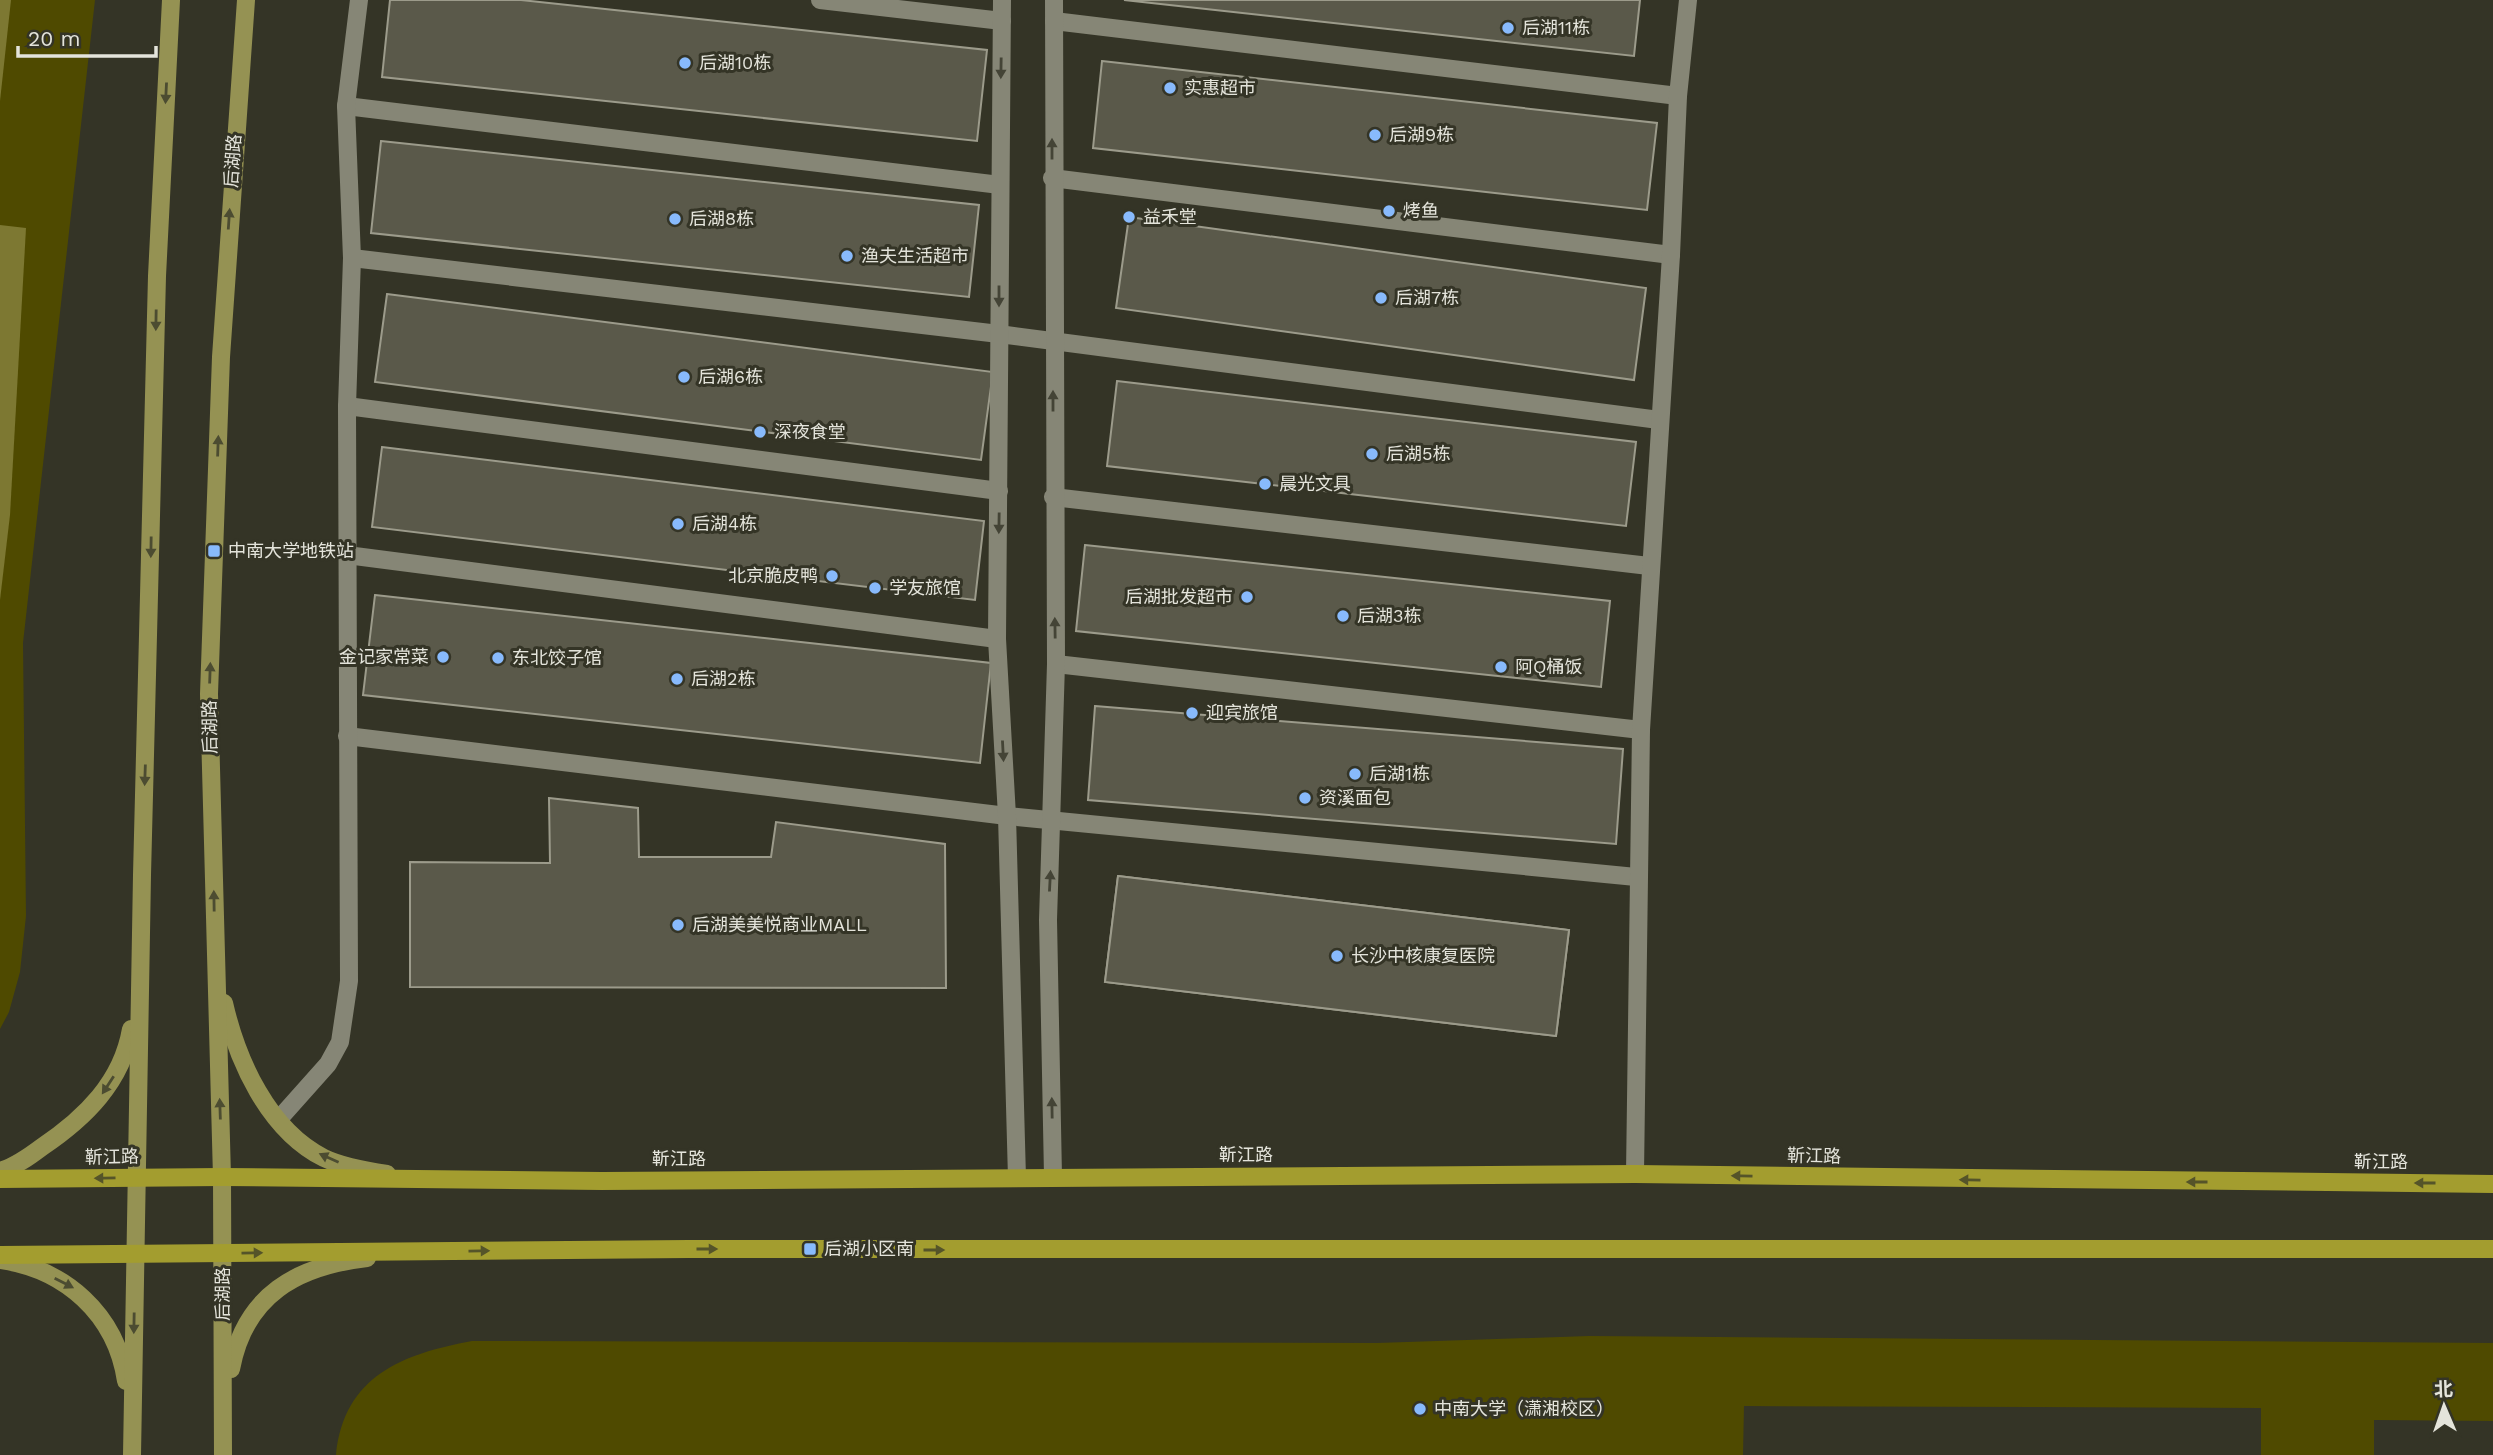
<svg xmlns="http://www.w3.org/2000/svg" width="2493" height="1455" font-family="'Work Sans','Noto Sans SC',sans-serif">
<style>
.green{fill:#4f4a00}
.water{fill:#7d7832}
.building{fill:#5a594a;stroke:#9c9b8b;stroke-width:2}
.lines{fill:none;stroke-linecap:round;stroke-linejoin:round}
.lane{stroke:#868676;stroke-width:18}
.street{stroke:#868676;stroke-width:18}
.secondary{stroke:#959253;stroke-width:18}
.primary{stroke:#a39d2f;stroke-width:18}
.oneway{fill:#444436}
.oneway2{fill:#4c4c31}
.oneway3{fill:#555429}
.poi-dot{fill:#88bafc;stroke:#343426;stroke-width:2.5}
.labels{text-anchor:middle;stroke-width:6;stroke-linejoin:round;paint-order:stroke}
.poi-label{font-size:18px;fill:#e4e4db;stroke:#343426;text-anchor:start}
.street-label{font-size:18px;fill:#e4e4db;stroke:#343426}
</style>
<rect width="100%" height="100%" fill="#343426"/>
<!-- green -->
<g class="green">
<path d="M0 0H95L23 643 26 916 20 972 9 1012 0 1029Z"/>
<path d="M1589 1336 2493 1343V1421L2374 1420V1455H2261V1408L1744 1406 1743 1455H336C344 1376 402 1354 472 1341L1377 1343Z"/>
</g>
<!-- water -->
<g class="water">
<path d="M0 0H11L0 101Z"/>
<path d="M0 225 26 228 10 515 0 600Z"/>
</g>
<!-- building -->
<g class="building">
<path d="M390 0H521L987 50 977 141 382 77Z"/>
<path d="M1124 0H1640L1634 56Z"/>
<path d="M1102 61 1657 123 1647 210 1093 148Z"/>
<path d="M381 141 979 205 969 297 371 233Z"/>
<path d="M1129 217 1646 288 1634 380 1116 308Z"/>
<path d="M387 294 993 372 981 460 375 382Z"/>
<path d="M1117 381 1636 442 1626 526 1107 466Z"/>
<path d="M382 447 984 521 975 600 372 527Z"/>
<path d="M1085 545 1610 601 1601 687 1076 631Z"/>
<path d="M375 595 991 663 980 763 363 695Z"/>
<path d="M1095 706 1623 749 1616 844 1088 800Z"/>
<path d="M549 798 638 808 639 857H771L776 822 945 844 946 988 410 987V862L550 863Z"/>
<path d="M1118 876 1569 930 1556 1036 1105 982Z"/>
<path d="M1118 876 1569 930 1556 1036 1105 982Z"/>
</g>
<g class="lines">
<!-- lane -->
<g class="lane">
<path d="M820 0 1002 21"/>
<path d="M1054 21 1678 96"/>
<path d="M346 106 1000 185"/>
<path d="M1052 178 1671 255"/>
<path d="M352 258 999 334 1659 420"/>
<path d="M347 406 999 491"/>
<path d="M1053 497 1649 566"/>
<path d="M347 555 997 639"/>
<path d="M1056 664 1641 730"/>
<path d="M347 736 1007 816 1636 877"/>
<path d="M279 1119 328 1064 340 1042 349 981 347 406 352 258 346 106 359 0"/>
<path d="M1635 1174 1641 730 1671 255 1678 96 1688 0"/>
</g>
<!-- street -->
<g class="street">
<path d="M1002 0 997 639 1007 816 1017 1178"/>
<path d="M1053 1176 1048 920 1056 664 1054 0"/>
</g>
<!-- secondary -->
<g class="secondary">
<path d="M224 1003C237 1060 268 1130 324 1158 343 1167 367 1171 387 1174"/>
<path d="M0 1171C15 1167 30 1156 42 1147 85 1118 122 1082 131 1029"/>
<path d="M0 1260C65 1269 116 1314 126 1381"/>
<path d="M231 1369C245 1295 297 1266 367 1258"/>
<path d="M132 1455 142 875 157 276 171 0"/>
<path d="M223 1455 222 1177 209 694 221 357 246 0"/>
</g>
<!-- primary -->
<g class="primary">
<path d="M0 1179 222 1177 602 1181 1635 1174 2493 1184"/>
<path d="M0 1255 689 1249H2493"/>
</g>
</g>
<!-- one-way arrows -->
<defs><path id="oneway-solid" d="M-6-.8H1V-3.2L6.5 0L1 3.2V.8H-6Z" transform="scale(1.75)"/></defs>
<g class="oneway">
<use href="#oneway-solid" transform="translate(1001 68) rotate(91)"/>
<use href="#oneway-solid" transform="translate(1052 149) rotate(-90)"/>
<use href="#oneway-solid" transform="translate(999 296) rotate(90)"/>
<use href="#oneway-solid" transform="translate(1053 401) rotate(-90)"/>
<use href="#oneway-solid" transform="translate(999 523) rotate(91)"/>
<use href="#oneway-solid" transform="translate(1055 628) rotate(-91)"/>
<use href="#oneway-solid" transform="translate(1003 751) rotate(87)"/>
<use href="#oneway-solid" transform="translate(1050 881) rotate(-87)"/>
<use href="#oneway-solid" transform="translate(1052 1108) rotate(-91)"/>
</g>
<g class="oneway2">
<use href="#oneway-solid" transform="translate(166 93) rotate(93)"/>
<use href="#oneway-solid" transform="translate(229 219) rotate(-86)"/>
<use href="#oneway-solid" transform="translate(156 320) rotate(91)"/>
<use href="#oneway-solid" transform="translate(218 446) rotate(-88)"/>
<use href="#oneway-solid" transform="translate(151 547) rotate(91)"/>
<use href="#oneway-solid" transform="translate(210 673) rotate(-88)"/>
<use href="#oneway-solid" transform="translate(145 775) rotate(92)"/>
<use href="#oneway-solid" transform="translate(214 901) rotate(-91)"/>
<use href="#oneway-solid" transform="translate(108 1085) rotate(123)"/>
<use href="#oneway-solid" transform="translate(220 1109) rotate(-92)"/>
<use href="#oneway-solid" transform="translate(329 1158) rotate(-156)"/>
<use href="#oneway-solid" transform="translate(64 1283) rotate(27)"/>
<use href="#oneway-solid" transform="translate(134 1323) rotate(91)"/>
</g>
<g class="oneway3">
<use href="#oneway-solid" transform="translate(1742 1176) rotate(-179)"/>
<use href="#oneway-solid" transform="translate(105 1178) rotate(179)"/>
<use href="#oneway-solid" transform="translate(1970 1180) rotate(-179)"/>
<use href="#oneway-solid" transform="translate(2197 1182) rotate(-180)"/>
<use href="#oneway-solid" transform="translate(2425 1183) rotate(-180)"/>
<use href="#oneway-solid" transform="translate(707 1249)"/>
<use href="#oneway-solid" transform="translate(934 1250)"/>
<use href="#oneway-solid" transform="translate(479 1251) rotate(-1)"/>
<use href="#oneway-solid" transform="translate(252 1253) rotate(-1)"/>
</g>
<!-- markers -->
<g class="poi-dot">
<circle cx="1508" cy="28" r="7"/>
<circle cx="685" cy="63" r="7"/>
<circle cx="1170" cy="88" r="7"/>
<circle cx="1375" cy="135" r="7"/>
<circle cx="1389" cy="211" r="7"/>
<circle cx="1129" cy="217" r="7"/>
<circle cx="675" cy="219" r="7"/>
<circle cx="847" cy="256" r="7"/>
<circle cx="1381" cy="298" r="7"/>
<circle cx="684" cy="377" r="7"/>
<circle cx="760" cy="432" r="7"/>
<circle cx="1372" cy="454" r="7"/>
<circle cx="1265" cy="484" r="7"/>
<circle cx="678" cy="524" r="7"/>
<rect x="207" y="544" width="14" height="14" rx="3.5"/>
<circle cx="832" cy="576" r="7"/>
<circle cx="875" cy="588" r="7"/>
<circle cx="1247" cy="597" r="7"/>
<circle cx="1343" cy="616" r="7"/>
<circle cx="443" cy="657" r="7"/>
<circle cx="498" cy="658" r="7"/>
<circle cx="1501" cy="667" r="7"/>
<circle cx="677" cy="679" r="7"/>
<circle cx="1192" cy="713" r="7"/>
<circle cx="1355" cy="774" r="7"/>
<circle cx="1305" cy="798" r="7"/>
<circle cx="678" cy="925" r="7"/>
<circle cx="1337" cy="956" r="7"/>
<rect x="803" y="1242" width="14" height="14" rx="3.5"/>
<circle cx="1420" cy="1409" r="7"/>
</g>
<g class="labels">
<!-- poi labels -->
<g class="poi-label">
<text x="1522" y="34">后湖11栋</text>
<text x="699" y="69">后湖10栋</text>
<text x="1184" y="94">实惠超市</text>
<text x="1389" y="141">后湖9栋</text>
<text x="1403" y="217">烤鱼</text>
<text x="1143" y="223">益禾堂</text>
<text x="689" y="225">后湖8栋</text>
<text x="861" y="262">渔夫生活超市</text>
<text x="1395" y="304">后湖7栋</text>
<text x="698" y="383">后湖6栋</text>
<text x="774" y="438">深夜食堂</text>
<text x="1386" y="460">后湖5栋</text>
<text x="1279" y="490">晨光文具</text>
<text x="692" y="530">后湖4栋</text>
<text x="228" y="557">中南大学地铁站</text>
<text x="818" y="582" text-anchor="end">北京脆皮鸭</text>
<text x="889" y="594">学友旅馆</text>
<text x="1233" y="603" text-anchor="end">后湖批发超市</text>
<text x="1357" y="622">后湖3栋</text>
<text x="429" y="663" text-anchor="end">金记家常菜</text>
<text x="512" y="664">东北饺子馆</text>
<text x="1515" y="673">阿Q桶饭</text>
<text x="691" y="685">后湖2栋</text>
<text x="1206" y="719">迎宾旅馆</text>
<text x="1369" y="780">后湖1栋</text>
<text x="1319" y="804">资溪面包</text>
<text x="692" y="931">后湖美美悦商业MALL</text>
<text x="1351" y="962">长沙中核康复医院</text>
<text x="824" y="1255">后湖小区南</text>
<text x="1434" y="1415">中南大学（潇湘校区）</text>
</g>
<!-- street labels -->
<g class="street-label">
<text transform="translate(233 161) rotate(-86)" y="6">后湖路</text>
<text transform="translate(210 727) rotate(-91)" y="6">后湖路</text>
<text x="1246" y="1161">靳江路</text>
<text transform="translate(1814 1156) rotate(1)" y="6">靳江路</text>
<text transform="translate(112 1157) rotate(-1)" y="6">靳江路</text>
<text x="679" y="1165">靳江路</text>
<text x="2381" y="1168">靳江路</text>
<text transform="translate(223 1294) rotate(-90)" y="6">后湖路</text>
</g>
</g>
<!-- north arrow -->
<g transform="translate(2444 1406) rotate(358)" stroke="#343426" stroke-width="5" paint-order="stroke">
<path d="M0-5L12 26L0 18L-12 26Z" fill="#e4e4db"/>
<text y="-10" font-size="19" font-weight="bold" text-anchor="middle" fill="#e4e4db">北</text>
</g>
<!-- scale -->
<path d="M18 46v10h138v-10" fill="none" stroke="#e4e4db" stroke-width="3.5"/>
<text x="28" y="46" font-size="21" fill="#e4e4db" stroke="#343426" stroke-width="5" paint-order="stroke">20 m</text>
</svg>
